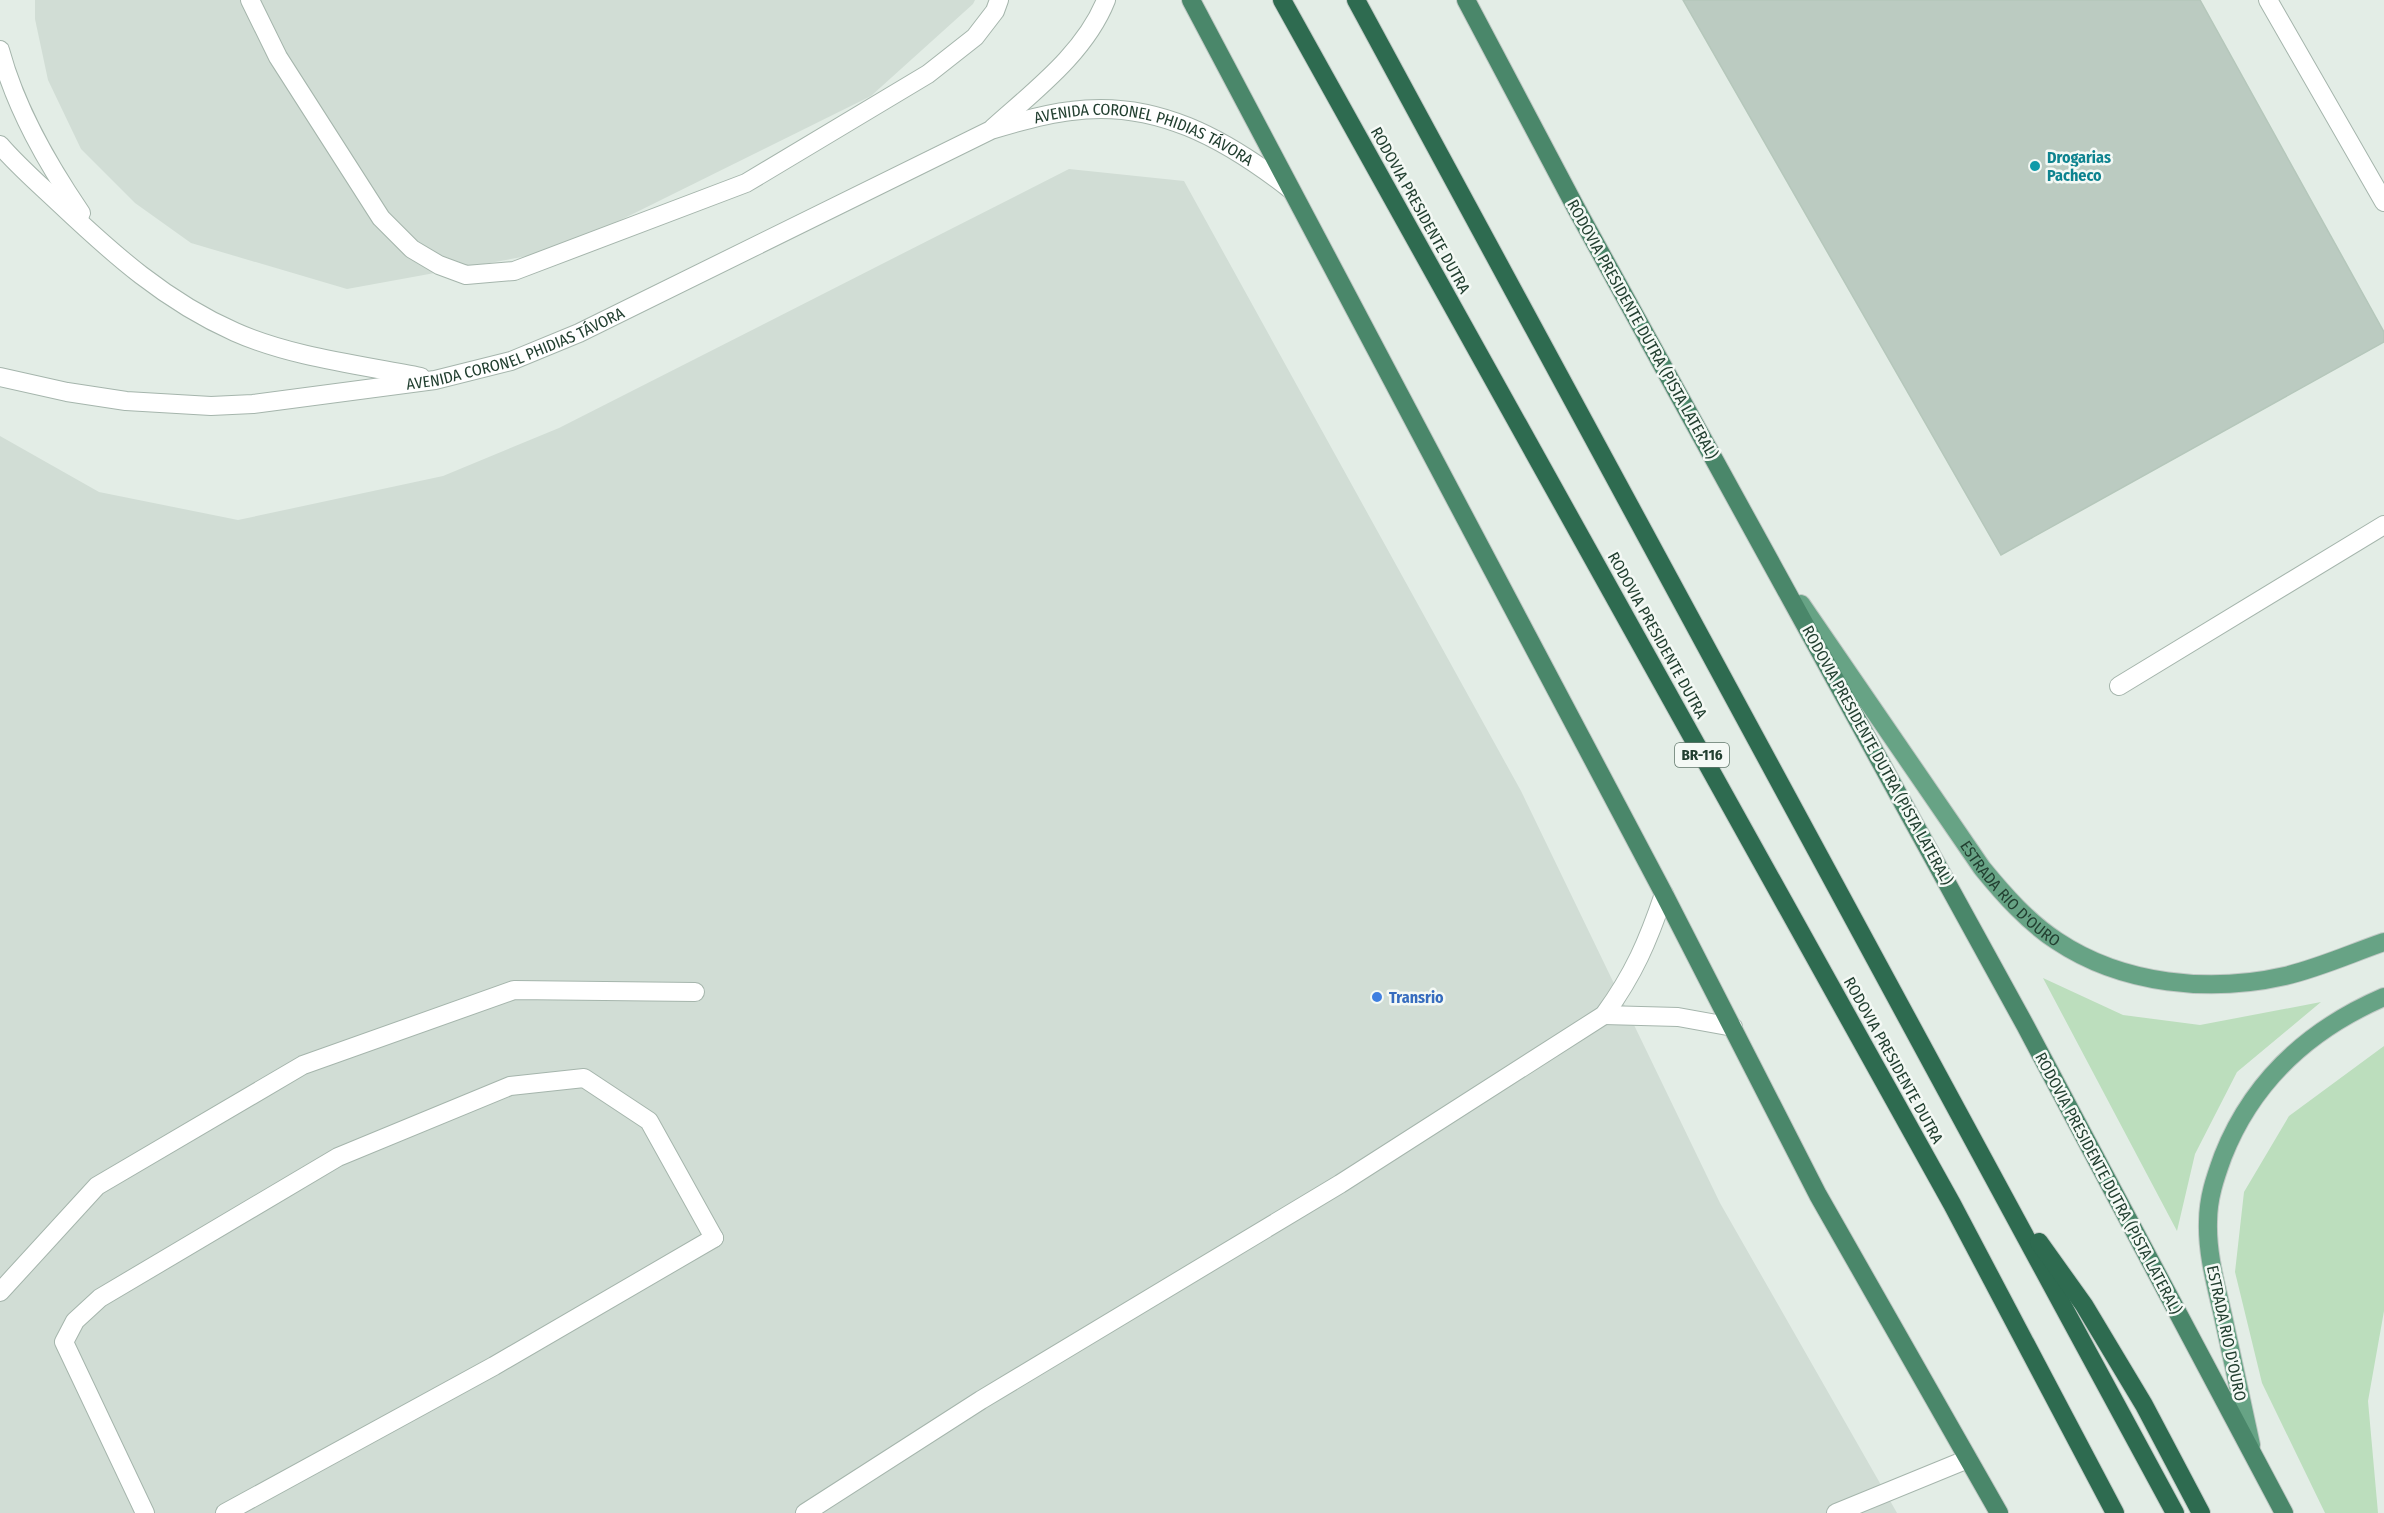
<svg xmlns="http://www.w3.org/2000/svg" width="2384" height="1513" font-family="'Fira Sans Condensed',sans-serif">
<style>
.built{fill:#d1ddd5}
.green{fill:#bcdebd}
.building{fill:#bbcbc1;stroke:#b5c7bb;stroke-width:1.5}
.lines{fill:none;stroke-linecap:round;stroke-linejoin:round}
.service-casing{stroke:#a5b5ac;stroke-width:20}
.minor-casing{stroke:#a5b5ac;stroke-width:20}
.tertiary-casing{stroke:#a5b5ac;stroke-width:20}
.primary-casing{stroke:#c1c9c5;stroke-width:20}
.trunk-casing{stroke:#c1c9c5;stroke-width:20}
.motorway-casing{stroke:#c1c9c5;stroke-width:20}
.service{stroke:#fff;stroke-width:18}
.minor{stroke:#fff;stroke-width:18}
.tertiary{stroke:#fff;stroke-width:18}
.primary{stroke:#67a385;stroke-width:18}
.trunk{stroke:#4a876a;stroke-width:18}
.motorway{stroke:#2e6b50;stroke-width:18}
.culture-dot{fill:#0f9aa8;stroke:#f4f9f5;stroke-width:2}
.shop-dot{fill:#3f7fe0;stroke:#f4f9f5;stroke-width:2}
.labels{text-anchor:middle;stroke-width:5;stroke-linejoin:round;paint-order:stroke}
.shield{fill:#f4f9f5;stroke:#61776b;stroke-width:1.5}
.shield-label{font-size:15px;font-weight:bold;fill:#223f30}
.street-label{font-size:16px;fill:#223f30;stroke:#f4f9f5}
.culture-label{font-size:16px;font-weight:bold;fill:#0d838f;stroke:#f4f9f5;text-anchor:start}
.shop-label{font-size:16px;font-weight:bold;fill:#366cbe;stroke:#f4f9f5;text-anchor:start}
</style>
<rect width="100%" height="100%" fill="#e3ede6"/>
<!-- built -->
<g class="built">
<path d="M35 0H975L973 4 871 96 560 250 347 289 191 243 135 203 81 149 48 80 35 19Z"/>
<path d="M1069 169 1184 181 1521 791 1720 1203 1897 1513H0V436L99 492 238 520 443 476 559 428Z"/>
</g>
<!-- green -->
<g class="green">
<path d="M2043 978 2123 1015 2200 1025 2321 1002 2237 1072 2195 1154 2177 1231Z"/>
<path d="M2384 1046V1311L2368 1401 2378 1513H2325L2262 1383 2235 1272 2244 1192 2289 1116Z"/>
</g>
<!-- building -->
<path class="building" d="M1683 0H2200L2384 332V342L2001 555Z"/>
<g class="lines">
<defs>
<g id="service">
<path d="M250 0 278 57 381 218 412 249 439 265 466 275 514 271 746 183 928 74 975 37 995 11 999 0"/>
<path d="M2268 0 2384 202"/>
<path d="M2119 686 2384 525"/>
<path d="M1604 1015 1678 1017 1733 1027"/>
<path d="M0 1292 97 1186 303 1065 514 990 695 992"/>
<path d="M145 1513 64 1342 75 1321 100 1298 338 1157 510 1086 584 1078 649 1121 714 1238"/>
<path d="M805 1513 981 1400 1340 1184 1604 1015C1634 974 1648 941 1664 894"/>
<path d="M1836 1513 1968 1459"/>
</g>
<path id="minor" d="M225 1513 494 1366 714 1238"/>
<g id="tertiary">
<path d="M0 50C16 109 47 163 81 213"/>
<path d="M993 128C1034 91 1085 53 1106 0"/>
<path d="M0 145C18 166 39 184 59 203 113 254 165 301 235 332 291 357 361 365 421 377"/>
<path id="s1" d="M0 377 67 392 126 401 211 406 253 404 435 380 511 361 579 333 991 130C1017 122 1044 114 1071 111 1155 99 1226 139 1290 189"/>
</g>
<g id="primary">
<path id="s2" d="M1801 604 1982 868C2004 895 2028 922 2057 941 2123 985 2210 993 2285 976 2319 968 2352 953 2384 942"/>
<path d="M2251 1445C2242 1402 2232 1359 2223 1316 2216 1285 2207 1254 2208 1222 2208 1198 2215 1178 2223 1156 2253 1080 2310 1029 2384 997"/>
</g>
<g id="trunk">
<path d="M1191 0 1664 894 1818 1195 1999 1513"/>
<path d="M1466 0 1577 210 2025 1025 2284 1513"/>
</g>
<g id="motorway">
<path d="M1282 0 1952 1204 2115 1513"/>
<path d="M1356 0 2175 1513"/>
<path d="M2039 1242 2084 1305 2144 1405 2201 1513"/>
</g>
</defs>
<!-- service casing -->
<use href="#service" class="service-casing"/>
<!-- minor casing -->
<use href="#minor" class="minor-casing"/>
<!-- tertiary casing -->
<use href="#tertiary" class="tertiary-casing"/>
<!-- primary casing -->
<use href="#primary" class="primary-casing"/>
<!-- trunk casing -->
<use href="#trunk" class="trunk-casing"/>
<!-- motorway casing -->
<use href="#motorway" class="motorway-casing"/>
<!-- service -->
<use href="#service" class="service"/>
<!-- minor -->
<use href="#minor" class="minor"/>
<!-- tertiary -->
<use href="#tertiary" class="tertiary"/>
<!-- primary -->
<use href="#primary" class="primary"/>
<!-- trunk -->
<use href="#trunk" class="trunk"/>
<!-- motorway -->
<use href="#motorway" class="motorway"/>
</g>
<!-- markers -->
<circle class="culture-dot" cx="2035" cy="166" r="6"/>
<circle class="shop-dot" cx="1377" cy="997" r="6"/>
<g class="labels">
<!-- shield labels -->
<rect class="shield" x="1675" y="743" width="54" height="24" rx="4.5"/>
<g class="shield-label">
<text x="1702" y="760">BR-116</text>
</g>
<!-- street labels -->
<g class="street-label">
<text dy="6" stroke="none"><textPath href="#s1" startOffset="1210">AVENIDA CORONEL PHIDIAS TÁVORA</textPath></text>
<text transform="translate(1421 210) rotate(61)" y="6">RODOVIA PRESIDENTE DUTRA</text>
<text transform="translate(1643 329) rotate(61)" y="6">RODOVIA PRESIDENTE DUTRA (PISTA LATERAL)</text>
<text dy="6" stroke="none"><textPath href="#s1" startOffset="525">AVENIDA CORONEL PHIDIAS TÁVORA</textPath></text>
<text transform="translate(1658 635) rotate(61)" y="6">RODOVIA PRESIDENTE DUTRA</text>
<text transform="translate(1878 755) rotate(61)" y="6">RODOVIA PRESIDENTE DUTRA (PISTA LATERAL)</text>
<text dy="6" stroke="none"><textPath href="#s2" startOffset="358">ESTRADA RIO D'OURO</textPath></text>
<text transform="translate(1894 1060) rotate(61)" y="6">RODOVIA PRESIDENTE DUTRA</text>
<text transform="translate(2109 1183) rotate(62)" y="6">RODOVIA PRESIDENTE DUTRA (PISTA LATERAL)</text>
<text transform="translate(2227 1333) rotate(78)" y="6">ESTRADA RIO D'OURO</text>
</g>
<!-- culture labels -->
<g class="culture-label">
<text x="2047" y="163">Drogarias<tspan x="2047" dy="18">Pacheco</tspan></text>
</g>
<!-- shop labels -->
<g class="shop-label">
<text x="1389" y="1003">Transrio</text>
</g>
</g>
</svg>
